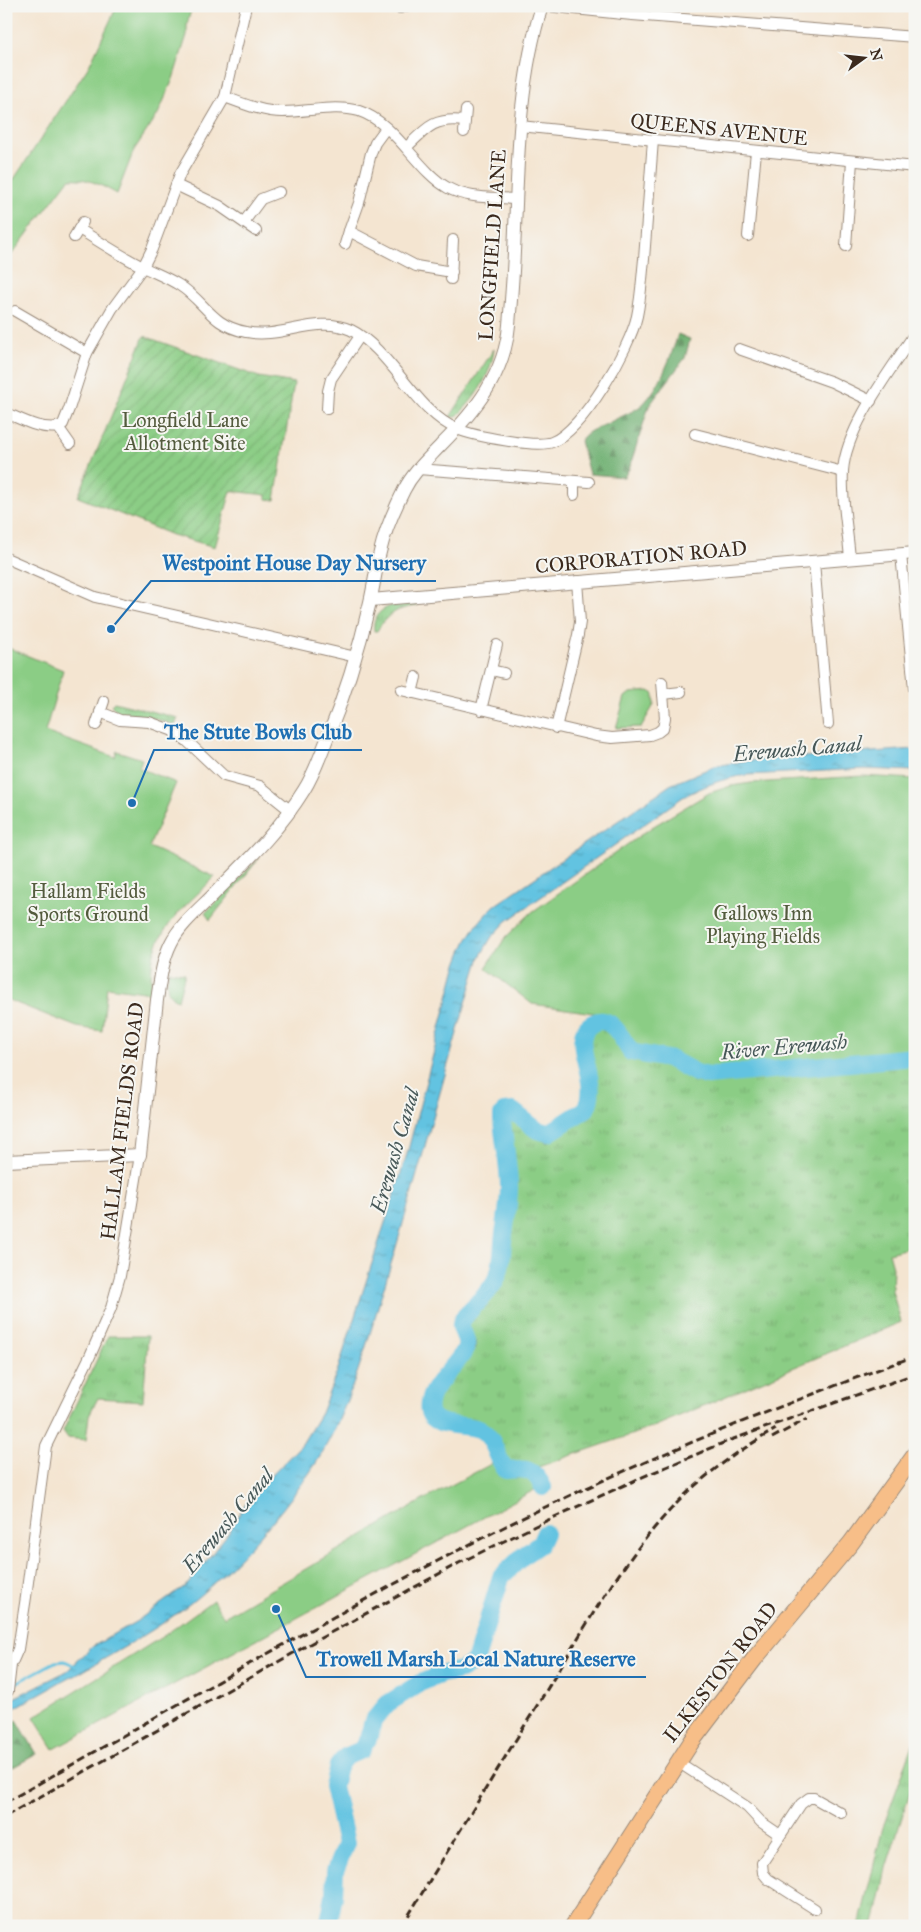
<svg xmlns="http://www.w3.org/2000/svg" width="921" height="1932" font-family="'IM FELL Great Primer',serif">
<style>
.grass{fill:url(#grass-tufts);stroke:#637c52}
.forest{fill:url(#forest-firs);stroke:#566d48}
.park{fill:#8bcd85;stroke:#637c52}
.garden{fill:url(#garden-furrows);stroke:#637c52}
.water{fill:url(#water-ripples);stroke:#4e7680}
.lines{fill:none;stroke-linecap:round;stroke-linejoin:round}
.stream{stroke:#62c3e1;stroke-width:3}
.river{stroke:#62c3e1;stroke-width:18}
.minor-casing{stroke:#988878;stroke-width:12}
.tertiary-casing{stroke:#988878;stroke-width:14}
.primary-casing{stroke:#988878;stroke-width:18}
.minor{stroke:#fff;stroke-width:10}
.tertiary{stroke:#fff;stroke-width:12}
.primary{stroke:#f7be88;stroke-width:16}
.rail{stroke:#3b2a1e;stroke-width:3;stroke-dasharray:8 4;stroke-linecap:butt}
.labels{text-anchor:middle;stroke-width:4;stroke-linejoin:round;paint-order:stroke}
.street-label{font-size:20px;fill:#3b2a1e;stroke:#f6f6f2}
.park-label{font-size:20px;fill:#535b3d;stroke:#f6f6f2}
.water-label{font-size:21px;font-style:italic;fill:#475858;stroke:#f6f6f2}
.leader{fill:none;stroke:#1f6fb2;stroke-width:2}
.callout-dot{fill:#1f6fb2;stroke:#f6f6f2;stroke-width:2}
.callout-label{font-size:21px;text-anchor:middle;font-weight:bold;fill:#1f6fb2;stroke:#f6f6f2;stroke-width:4;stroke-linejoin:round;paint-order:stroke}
</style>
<defs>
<pattern id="grass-tufts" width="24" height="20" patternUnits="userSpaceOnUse" patternTransform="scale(1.25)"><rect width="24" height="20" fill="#8bcd85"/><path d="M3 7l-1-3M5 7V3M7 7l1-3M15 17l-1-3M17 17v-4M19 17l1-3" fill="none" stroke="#79b072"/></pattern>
<pattern id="forest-firs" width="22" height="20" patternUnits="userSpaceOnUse" patternTransform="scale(1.25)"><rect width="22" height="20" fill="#70b072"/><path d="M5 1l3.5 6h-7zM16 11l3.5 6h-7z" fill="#5d8f5d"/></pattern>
<pattern id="garden-furrows" width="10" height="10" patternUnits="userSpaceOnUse" patternTransform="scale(1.25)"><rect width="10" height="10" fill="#8bcd85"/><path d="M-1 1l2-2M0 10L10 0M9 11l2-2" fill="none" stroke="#79b072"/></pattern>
<pattern id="water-ripples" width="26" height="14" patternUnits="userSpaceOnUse" patternTransform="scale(1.25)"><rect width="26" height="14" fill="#62c3e1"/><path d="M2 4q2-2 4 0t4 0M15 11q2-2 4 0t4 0" fill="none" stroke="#529fb6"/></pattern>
</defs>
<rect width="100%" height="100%" fill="#f6f6f2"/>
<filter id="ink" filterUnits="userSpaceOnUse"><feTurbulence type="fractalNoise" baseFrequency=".02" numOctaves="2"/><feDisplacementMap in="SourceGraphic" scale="10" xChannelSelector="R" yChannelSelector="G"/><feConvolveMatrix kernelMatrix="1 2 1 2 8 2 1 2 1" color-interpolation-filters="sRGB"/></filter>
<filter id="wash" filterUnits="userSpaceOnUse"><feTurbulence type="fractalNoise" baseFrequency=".0096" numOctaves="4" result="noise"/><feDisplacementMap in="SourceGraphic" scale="20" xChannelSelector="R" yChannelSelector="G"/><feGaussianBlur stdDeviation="1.12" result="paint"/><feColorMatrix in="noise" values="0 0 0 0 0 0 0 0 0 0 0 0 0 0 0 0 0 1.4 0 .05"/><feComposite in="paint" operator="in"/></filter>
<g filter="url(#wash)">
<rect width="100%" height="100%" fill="#f4e5d1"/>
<!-- grass -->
<g class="grass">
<path d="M494 349C491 376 475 399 456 417H450Z"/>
<path d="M416 602V606C397 608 386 615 377 631H374C371 606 398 603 416 602Z"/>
<path d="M114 702 178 718 175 725 146 716 119 713 111 705Z"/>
<path d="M260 857 210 920 205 913Z"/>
<path d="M169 971 185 973 178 1000C164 996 167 982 169 971Z"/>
<path d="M598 1028 609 1032 628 1057 668 1063 692 1079 701 1082 879 1068 915 1063V1246L889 1253 893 1267 892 1291 901 1322 651 1428 538 1467 530 1464 507 1467 503 1463 491 1430C475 1419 432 1429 433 1404L453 1369 467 1361 476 1348 475 1341 466 1323 469 1318 494 1295 505 1269 512 1190 506 1126 509 1115 514 1116 539 1138 548 1143 567 1125 592 1110C594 1101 596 1091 595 1081 593 1063 580 1048 587 1030Z"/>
<path d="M108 1336H148L143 1401 98 1398 89 1415 86 1440 68 1438 63 1431Z"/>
<path d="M915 1739V1776L886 1868 878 1907 873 1926H859L883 1827Z"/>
</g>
<!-- forest -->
<g class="forest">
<path d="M678 334 690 339 685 358 649 406 629 469 624 477 589 474 580 441C589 428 599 429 612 421 622 416 635 411 643 404 660 387 671 357 678 334Z"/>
<path d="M17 1720 37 1754 6 1771V1725Z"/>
</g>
<!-- park -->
<g class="park">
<path d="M117 6H192L187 25V35L173 79 158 114 134 150 117 194C101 185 87 177 69 179L6 262V191L89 66Z"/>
<path d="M6 647 63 670 45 732 115 757 117 751 142 759 139 768 176 783 149 847 215 877C192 900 161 924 153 957 151 969 151 981 151 993L107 987 102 1031 77 1027 6 999Z"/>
<path d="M649 691 654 694V705L641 727 616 728 625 697 630 693Z"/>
<path d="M863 776 915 779V1053L703 1072 666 1054 640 1050 632 1047 615 1021 607 1015 532 1004 486 968 505 938 532 912 652 827 709 793 731 786 751 783Z"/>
<path d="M493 1463C499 1470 506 1478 517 1478 523 1478 527 1475 533 1478L538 1488 54 1749 34 1717 165 1635 213 1600 224 1617 423 1500Z"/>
</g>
<!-- garden -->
<path class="garden" d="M144 336 259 377 294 383 275 500 266 499V495L231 491 215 547 172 535 78 497Z"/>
<!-- water -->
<path class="water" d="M915 749V771L864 769 747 775C723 778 704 786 683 797L507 921 491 938 480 957C446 1065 418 1176 385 1284 366 1346 346 1422 308 1475 277 1519 239 1562 198 1597 161 1628 117 1651 75 1676L69 1677 6 1713V1702L67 1671 92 1647 137 1621 188 1584 229 1532 242 1509 252 1496 302 1444 321 1413 338 1369 407 1154 456 967C466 939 473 927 494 906L670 785 715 766 744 761Z"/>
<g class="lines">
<!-- stream -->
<path class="stream" d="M16 1683 55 1662 65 1661 77 1667"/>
<!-- river -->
<g class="river">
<path d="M543 1487C534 1468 525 1468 506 1470 496 1458 495 1438 481 1430 469 1423 434 1429 429 1412 424 1387 459 1367 466 1347 469 1336 456 1329 463 1319 475 1302 489 1296 498 1275 502 1265 502 1252 503 1241 505 1224 509 1206 509 1188 509 1167 504 1142 502 1120V1115L504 1112 513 1111 537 1130 549 1133 586 1109C603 1079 565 1038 593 1023 612 1013 622 1040 631 1052L672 1060 696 1073 708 1076 915 1057"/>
<path d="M328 1926 334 1896 335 1871 346 1843 333 1786 338 1766 345 1757 361 1750 368 1739 373 1721 387 1704 420 1683 442 1674 461 1670 475 1662 501 1577 524 1555 540 1544 545 1533"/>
</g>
</g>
</g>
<g filter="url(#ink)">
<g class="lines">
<defs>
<g id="minor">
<path d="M390 6 401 8 406 6"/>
<path d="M546 6 632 15 915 37"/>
<path d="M225 97C244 104 263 112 283 112 309 112 335 104 359 111 396 123 417 171 448 188 468 199 493 197 515 199"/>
<path d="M520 126 915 167"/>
<path d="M386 128 375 143 371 153 359 203 349 231 416 266 452 272"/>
<path d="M464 132 466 110"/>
<path d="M407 147C427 127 435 117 465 121"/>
<path d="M176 185 220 206 256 231"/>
<path d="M244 222 261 199 279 192"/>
<path d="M79 229C100 242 121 256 143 267 155 273 168 278 179 285 206 302 210 325 246 332 281 340 316 314 351 330 390 349 417 413 457 429 473 436 537 448 552 442 583 430 630 348 637 316 641 297 642 278 644 259 647 219 650 179 653 140"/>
<path d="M748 236 756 151"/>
<path d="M74 237 83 222"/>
<path d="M345 244 349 231"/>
<path d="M846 246 852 161"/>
<path d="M451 279 453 240"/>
<path d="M15 311 87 353"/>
<path d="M739 349 832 382 871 401"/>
<path d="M327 409 328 391 331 379 360 336"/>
<path d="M6 413C23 420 40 430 58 427L70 444"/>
<path d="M58 427 63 424 69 409 87 353 112 309 143 267 152 249 180 174 225 97 246 6"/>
<path d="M695 434 843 472"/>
<path d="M418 469 589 482"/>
<path d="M574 495V481"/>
<path d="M901 554 914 689"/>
<path d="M6 558 95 597 356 657"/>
<path d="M850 559C848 530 841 499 843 471 846 427 891 370 915 333"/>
<path d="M814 562 828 724"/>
<path d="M491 670 504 673"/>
<path d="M401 690 596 736 612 738 650 735 658 732 663 728 665 718 662 682"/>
<path d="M412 693 416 677"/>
<path d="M663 694 681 692"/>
<path d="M481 710 497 645"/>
<path d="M100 712 120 720 149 722 171 730 187 741 224 776 260 786 291 811"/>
<path d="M96 725 104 701"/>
<path d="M556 728 578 635 580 622 577 581"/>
<path d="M8 1691 11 1665 18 1649 26 1597 46 1446 90 1356 111 1308 120 1276 140 1155"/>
<path d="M678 1762 747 1807 761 1822 780 1835"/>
<path d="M815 1909 768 1879 763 1873 762 1863 801 1804 809 1798H814L841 1813"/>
</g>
<g id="tertiary">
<path d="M371 600 915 553"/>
<path d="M6 1161 140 1155 157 1000C160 981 162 961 171 943 181 923 202 907 217 891 249 859 280 829 304 790 313 776 319 759 325 744 344 698 359 650 370 602 374 585 376 568 380 552 385 530 394 510 404 490 413 472 428 459 441 445 475 411 505 374 509 325 511 301 513 277 514 252 518 170 517 85 542 6"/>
</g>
<path id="primary" d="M573 1926 692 1741 755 1658 851 1543 915 1455"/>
</defs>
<!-- minor casing -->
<use href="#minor" class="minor-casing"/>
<!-- tertiary casing -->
<use href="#tertiary" class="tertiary-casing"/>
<!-- primary casing -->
<use href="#primary" class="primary-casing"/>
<!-- minor -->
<use href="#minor" class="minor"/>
<!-- tertiary -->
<use href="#tertiary" class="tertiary"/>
<!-- primary -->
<use href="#primary" class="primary"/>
<!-- rail -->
<g class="rail">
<path d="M772 1438 807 1419"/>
<path d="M6 1802C172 1709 336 1611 506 1526 638 1461 776 1407 915 1356"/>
<path d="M6 1816 306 1646 459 1563 535 1526 640 1478 728 1441 915 1374"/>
<path d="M402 1926C447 1852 492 1778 538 1704 582 1633 622 1557 682 1498 710 1470 743 1448 776 1429"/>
</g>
</g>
</g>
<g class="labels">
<!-- street labels -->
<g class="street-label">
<text transform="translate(719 129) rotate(6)" y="7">QUEENS AVENUE</text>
<text transform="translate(492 245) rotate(-86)" y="7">LONGFIELD LANE</text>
<text transform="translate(641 557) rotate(-5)" y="7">CORPORATION ROAD</text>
<text transform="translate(122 1121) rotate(-83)" y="7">HALLAM FIELDS ROAD</text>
<text transform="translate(720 1672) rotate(-52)" y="7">ILKESTON ROAD</text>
</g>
<!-- park labels -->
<g class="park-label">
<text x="185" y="427">Longfield Lane<tspan x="185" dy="23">Allotment Site</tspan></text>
<text x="88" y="898">Hallam Fields<tspan x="88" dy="23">Sports Ground</tspan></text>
<text x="763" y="920">Gallows Inn<tspan x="763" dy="23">Playing Fields</tspan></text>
</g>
<!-- water labels -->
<g class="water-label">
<text transform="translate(797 749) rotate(-5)" y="7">Erewash Canal</text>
<text transform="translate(784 1047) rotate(-5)" y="7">River Erewash</text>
<text transform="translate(395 1151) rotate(-74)" y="7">Erewash Canal</text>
<text transform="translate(228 1521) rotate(-50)" y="7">Erewash Canal</text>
</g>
</g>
<!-- callouts -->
<path class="leader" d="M111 629L151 581H436M132 803L154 750H362M276 1609L306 1677H646"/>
<g class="callout-dot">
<circle cx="111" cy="629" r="5"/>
<circle cx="132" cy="803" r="5"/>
<circle cx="276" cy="1609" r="5"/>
</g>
<g class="callout-label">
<text x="294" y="570">Westpoint House Day Nursery</text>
<text x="258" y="739">The Stute Bowls Club</text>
<text x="476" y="1666">Trowell Marsh Local Nature Reserve</text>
</g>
<!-- margin -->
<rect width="921" height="1932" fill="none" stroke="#f6f6f2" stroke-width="25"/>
<!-- north arrow -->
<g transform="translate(864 58) rotate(75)" stroke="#f6f6f2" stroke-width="4" paint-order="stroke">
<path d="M0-4L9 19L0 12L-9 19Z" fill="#3b2a1e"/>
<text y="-8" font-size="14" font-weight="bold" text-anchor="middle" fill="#3b2a1e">N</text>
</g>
</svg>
